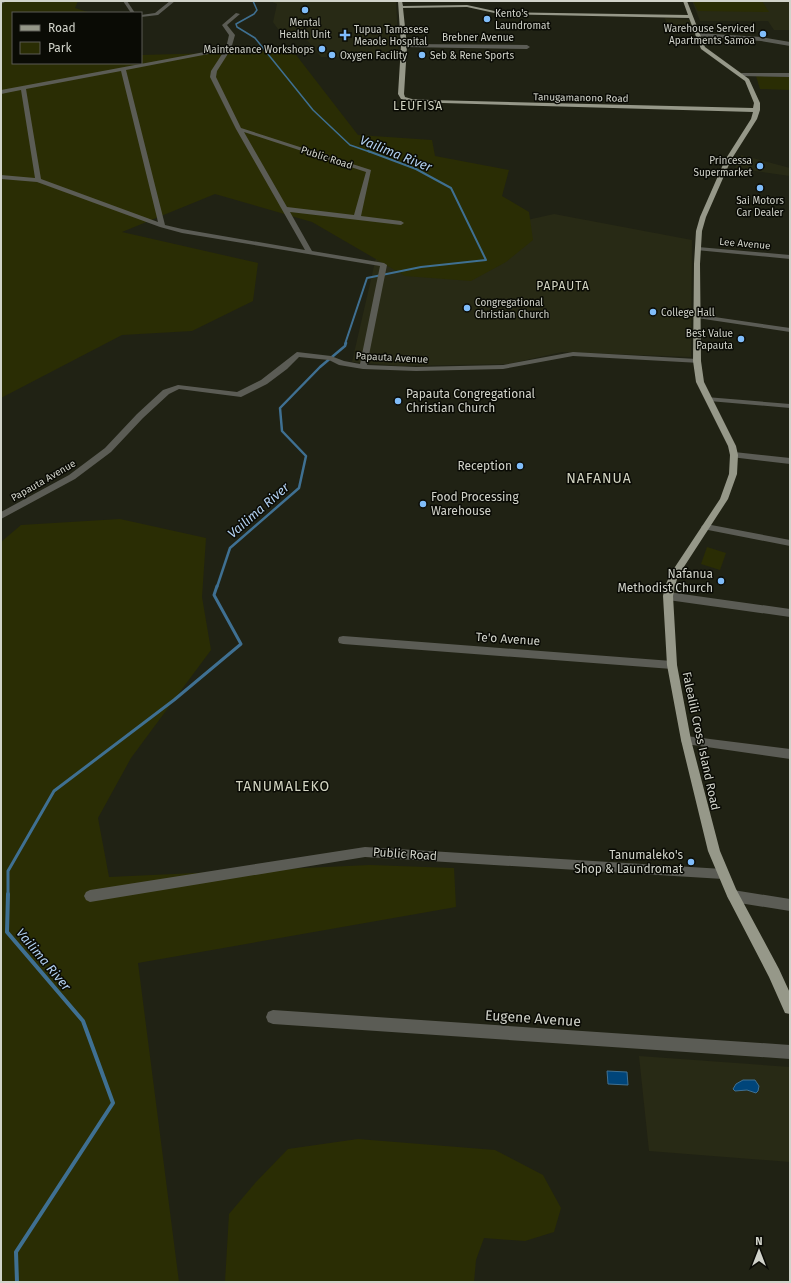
<svg xmlns="http://www.w3.org/2000/svg" width="791" height="1283" font-family="'Fira Sans',sans-serif">
<style>
.built{fill:#282a15}
.green{fill:#2a2d04}
.water{fill:#00457a;stroke:#3f7092}
.lines{fill:none;stroke-linecap:round;stroke-linejoin:round}
.stream-far4{stroke:#3f7092;stroke-width:1.5}
.stream-far3{stroke:#3f7092;stroke-width:2}
.stream-far2{stroke:#3f7092;stroke-width:2.5}
.stream-far1{stroke:#3f7092;stroke-width:3}
.stream{stroke:#3f7092;stroke-width:4}
.minor{fill:#5b5c55;fill-rule:evenodd}
.major{fill:#969889;fill-rule:evenodd}
.poi-dot{fill:#80bdfa;stroke:#0a0b05;stroke-width:1.5}
.labels{text-anchor:middle;stroke-width:3;stroke-linejoin:round;paint-order:stroke}
.far-poi-label{font-size:10px;fill:#d1d3ca;stroke:#0a0b05;text-anchor:start}
.far-street-label{font-size:10px;fill:#d1d3ca;stroke:#0a0b05}
.far-quarter-label{font-size:12px;letter-spacing:1px;fill:#d2d4c2;stroke:#0a0b05}
.poi-label{font-size:12px;fill:#d1d3ca;stroke:#0a0b05;text-anchor:end}
.street-label{font-size:12px;fill:#d1d3ca;stroke:#0a0b05}
.water-label{font-size:13px;font-style:italic;fill:#b1cfef;stroke:#0a0b05}
.quarter-label{font-size:14px;letter-spacing:1px;fill:#d2d4c2;stroke:#0a0b05}
.near-street-label{font-size:14px;fill:#d1d3ca;stroke:#0a0b05}
</style>
<rect width="100%" height="100%" fill="#202214"/>
<!-- built -->
<g class="built">
<path d="M270 1H396L399 58 321 57 308 41 278 29 273 22 277 4Z"/>
<path d="M692 1H789L790 30H774L768 21H700Z"/>
<path d="M665 18 691 20 694 29 668 27Z"/>
<path d="M741 155 790 168V176L735 168Z"/>
<path d="M554 214 692 240 691 357 562 352 508 364 400 366 352 362 377 253Z"/>
<path d="M639 1056 790 1067V1162L649 1151Z"/>
</g>
<!-- green -->
<g class="green">
<path d="M1 1H78L75 8 91 13H13V63H141V55L293 51 358 135 432 140 435 156 509 170 502 196 529 212 533 240 506 262 471 281 405 276 312 222 215 194 122 232 258 263 253 301 192 331 122 335 1 398Z"/>
<path d="M693 1H762L769 12 698 11Z"/>
<path d="M756 76 790 77V90L760 89Z"/>
<path d="M120 519 206 538 202 597 211 650 131 758 98 818 109 877 370 865 454 868 456 907 138 963 179 1282H1V542L21 525Z"/>
<path d="M707 547 726 553 720 570 701 564Z"/>
<path d="M358 1139 495 1150 543 1175 561 1208 554 1232 525 1241 484 1238 476 1260 474 1282H225L229 1214 256 1182 288 1149Z"/>
</g>
<!-- water -->
<g class="water">
<path d="M607 1071 627 1072 628 1085 608 1084Z"/>
<path d="M743 1080H755L759 1086 758 1091 756 1093 747 1090 735 1091 733 1089 736 1084Z"/>
</g>
<g class="lines">
<!-- stream-far4 -->
<path class="stream-far4" d="M253 1 257 10 254 14 236 24 237 27 255 38 313 110 350 145 370 152"/>
<!-- stream-far3 -->
<path class="stream-far3" d="M345 344 367 278 421 267 486 260 451 188 416 169 368 151"/>
<!-- stream-far2 -->
<path class="stream-far2" d="M217 587 230 548 299 488 306 456 282 431 280 408 320 367 345 346 346 343"/>
<!-- stream-far1 -->
<path class="stream-far1" d="M8 895V871L54 791 174 700 241 644 214 595 217 586"/>
<!-- stream -->
<path class="stream" d="M8 894 7 932 83 1021 113 1103 16 1252 17 1282"/>
<!-- minor -->
<g class="minor">
<path d="M1 1H7L1 4Z"/>
<path d="M123 1H127L135 13H131Z"/>
<path d="M170 1H175L158 15 141 17V15L155 13Z"/>
<path d="M236 13 240 14 227 25 235 35 231 49 217 71 216 77 241 128 371 170 361 216 401 221 404 223 401 225 290 212 312 251 384 263 387 265 367 365 416 367 503 365 573 352 697 359H700V363L573 356 503 369 416 371 363 369 339 365 329 360 299 357 287 369 267 384 241 397 179 389 169 394 143 418 111 452 75 479 1 519V512L69 475 105 448 137 414 163 390 178 385 237 392 261 380 297 352 331 356 344 361 360 364 380 266 182 233 160 227 37 182 1 179V175L35 178 21 90 1 94V90L226 48 229 35 222 25ZM224 51 211 71 210 77 236 129 305 250 182 229 165 225 126 70ZM121 71 158 222 41 179 26 89ZM244 132 366 172 354 215 287 207Z"/>
<path d="M698 33 761 37 790 42V46L761 41 696 36 695 35Z"/>
<path d="M404 44 527 45 530 47 527 49 402 47V45Z"/>
<path d="M742 73H790V77L740 76 739 75Z"/>
<path d="M698 247 790 255V259L696 250V248Z"/>
<path d="M694 314 790 328V332L697 318 693 316Z"/>
<path d="M706 397 790 404V408L709 401 705 399Z"/>
<path d="M734 452 790 458V464L731 457 730 455 731 453Z"/>
<path d="M706 524 790 540V546L703 529 701 527 703 525Z"/>
<path d="M668 592 790 609V617L668 600 663 596Z"/>
<path d="M343 636 672 661 676 662 677 665 676 668 672 669 343 644 339 643 338 640 339 637Z"/>
<path d="M686 736 790 749V759L686 744 682 743 681 740 682 737Z"/>
<path d="M365 847 723 869 727 870 729 874 727 878 723 879 365 857 90 902 86 900 84 896 86 892 90 890Z"/>
<path d="M733 890 790 899V911L733 902 729 900 727 896 729 892Z"/>
<path d="M273 1010 790 1045V1059L273 1024 268 1022 266 1017 268 1012Z"/>
</g>
<!-- major -->
<path class="major" d="M398 1H402L403 6 467 5 499 12 688 15 683 1H687L705 47 749 79 760 103V110L757 119 731 160 706 217 702 231 700 264 701 361 704 382 736 446 738 455 737 474 728 499 678 576 675 586 673 596 677 665 691 740 720 851 736 889 779 969 790 993V1014L785 1013 769 977 727 896 708 851 681 740 667 665 663 596 665 586 671 573 720 499 729 474 730 455 728 446 696 382 693 361 694 264 696 231 700 217 725 160 751 119 753 112 409 102 401 99 398 94 401 46ZM467 7 499 14 689 18 701 49 745 81 754 103 753 108 430 100 412 99 405 97 404 94 407 46 403 8Z"/>
</g>
<!-- markers -->
<g class="poi-dot">
<circle cx="305" cy="10" r="4"/>
<circle cx="487" cy="19" r="4"/>
<circle cx="763" cy="34" r="4"/>
<path d="M343 29h4v4h4v4h-4v4h-4v-4h-4v-4h4z"/>
<circle cx="322" cy="49" r="4"/>
<circle cx="332" cy="55" r="4"/>
<circle cx="422" cy="55" r="4"/>
<circle cx="760" cy="166" r="4"/>
<circle cx="760" cy="188" r="4"/>
<circle cx="467" cy="308" r="4"/>
<circle cx="653" cy="312" r="4"/>
<circle cx="741" cy="339" r="4"/>
<circle cx="398" cy="401" r="4"/>
<circle cx="520" cy="466" r="4"/>
<circle cx="423" cy="504" r="4"/>
<circle cx="721" cy="581" r="4"/>
<circle cx="691" cy="862" r="4"/>
</g>
<g class="labels">
<!-- far-poi labels -->
<g class="far-poi-label">
<text x="495" y="17">Kento's<tspan x="495" dy="12">Laundromat</tspan></text>
<text x="305" y="26" text-anchor="middle">Mental<tspan x="305" dy="12">Health Unit</tspan></text>
<text x="755" y="32" text-anchor="end">Warehouse Serviced<tspan x="755" dy="12">Apartments Samoa</tspan></text>
<text x="354" y="33">Tupua Tamasese<tspan x="354" dy="12">Meaole Hospital</tspan></text>
<text x="314" y="53" text-anchor="end">Maintenance Workshops</text>
<text x="340" y="59">Oxygen Facility</text>
<text x="430" y="59">Seb &amp; Rene Sports</text>
<text x="752" y="164" text-anchor="end">Princessa<tspan x="752" dy="12">Supermarket</tspan></text>
<text x="760" y="204" text-anchor="middle">Sai Motors<tspan x="760" dy="12">Car Dealer</tspan></text>
<text x="475" y="306">Congregational<tspan x="475" dy="12">Christian Church</tspan></text>
<text x="661" y="316">College Hall</text>
<text x="733" y="337" text-anchor="end">Best Value<tspan x="733" dy="12">Papauta</tspan></text>
</g>
<!-- far-street labels -->
<g class="far-street-label">
<text x="478" y="41">Brebner Avenue</text>
<text transform="translate(581 97) rotate(1)" y="4">Tanugamanono Road</text>
<text transform="translate(327 157) rotate(18)" y="4">Public Road</text>
<text transform="translate(745 243) rotate(5)" y="4">Lee Avenue</text>
<text transform="translate(392 357) rotate(3)" y="4">Papauta Avenue</text>
<text transform="translate(43 480) rotate(-30)" y="4">Papauta Avenue</text>
</g>
<!-- far-quarter labels -->
<g class="far-quarter-label">
<text x="418" y="110">LEUFISA</text>
<text x="563" y="290">PAPAUTA</text>
</g>
<!-- poi labels -->
<g class="poi-label">
<text x="406" y="398" text-anchor="start">Papauta Congregational<tspan x="406" dy="14">Christian Church</tspan></text>
<text x="512" y="470">Reception</text>
<text x="431" y="501" text-anchor="start">Food Processing<tspan x="431" dy="14">Warehouse</tspan></text>
<text x="713" y="578">Nafanua<tspan x="713" dy="14">Methodist Church</tspan></text>
<text x="683" y="859">Tanumaleko's<tspan x="683" dy="14">Shop &amp; Laundromat</tspan></text>
</g>
<!-- street labels -->
<g class="street-label">
<text transform="translate(508 639) rotate(4)" y="4">Te'o Avenue</text>
<text transform="translate(701 741) rotate(78)" y="4">Falealili Cross Island Road</text>
<text transform="translate(405 854) rotate(4)" y="4">Public Road</text>
</g>
<!-- water labels -->
<g class="water-label">
<text transform="translate(396 153) rotate(22)" y="5">Vailima River</text>
<text transform="translate(258 510) rotate(-41)" y="5">Vailima River</text>
<text transform="translate(44 959) rotate(50)" y="5">Vailima River</text>
</g>
<!-- quarter labels -->
<g class="quarter-label">
<text x="599" y="483">NAFANUA</text>
<text x="283" y="791">TANUMALEKO</text>
</g>
<!-- near-street labels -->
<g class="near-street-label">
<text transform="translate(533 1018) rotate(4)" y="5">Eugene Avenue</text>
</g>
</g>
<!-- border -->
<rect width="791" height="1283" fill="none" stroke="#d1d3ca" stroke-width="4"/>
<!-- legend -->
<rect x="12" y="12" width="130" height="52" fill="#0a0b05" stroke="#5a5b54"/>
<rect x="20" y="25" width="20" height="6" fill="#969889" stroke="#5a5b54"/>
<text x="48" y="32" font-size="12" fill="#d1d3ca">Road</text>
<rect x="20" y="42" width="20" height="12" fill="#2a2d04" stroke="#5a5b54"/>
<text x="48" y="52" font-size="12" fill="#d1d3ca">Park</text>
<!-- north arrow -->
<g transform="translate(759 1251)" stroke="#0a0b05" stroke-width="3" paint-order="stroke">
<path d="M0-3L7 15L0 10L-7 15Z" fill="#d1d3ca"/>
<text y="-6" font-size="11" font-weight="bold" text-anchor="middle" fill="#d1d3ca">N</text>
</g>
</svg>
